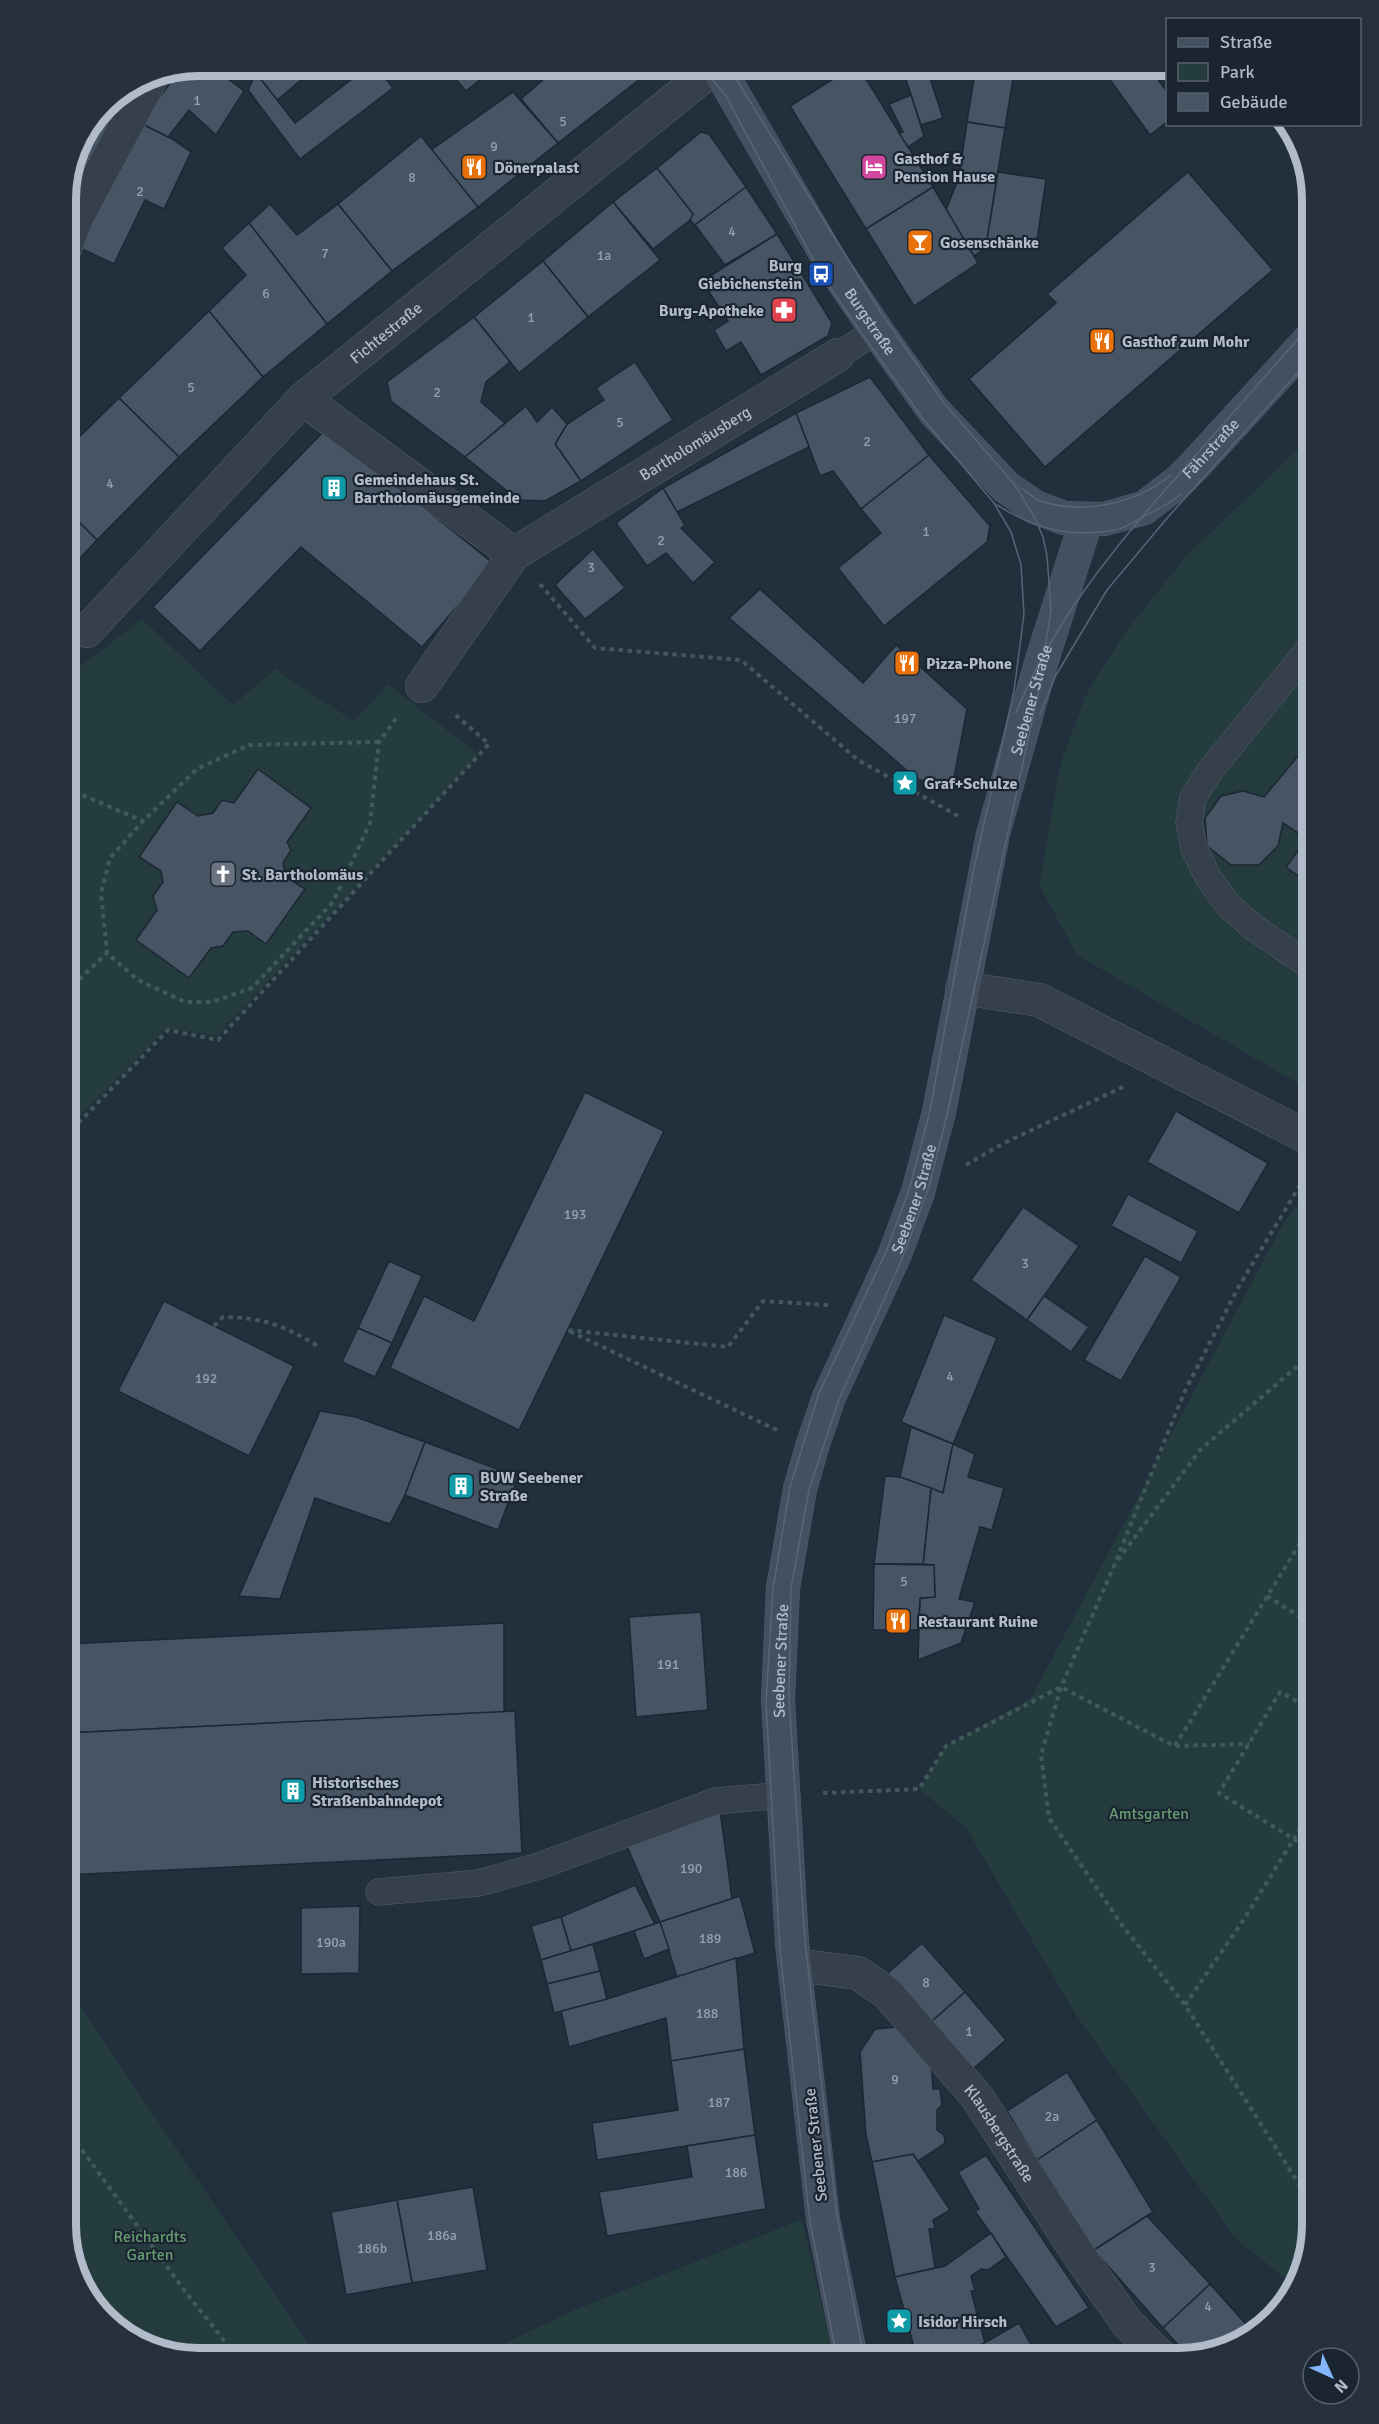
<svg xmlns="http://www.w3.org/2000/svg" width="1379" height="2424" font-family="Signika,sans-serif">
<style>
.green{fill:#243c3e}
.building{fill:#465464;stroke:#1d2734;stroke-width:1.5}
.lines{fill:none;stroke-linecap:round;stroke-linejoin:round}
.lane-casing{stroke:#545e6b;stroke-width:27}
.street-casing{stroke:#545e6b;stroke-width:34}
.secondary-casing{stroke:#545e6b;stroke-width:34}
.path{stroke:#42595b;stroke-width:4;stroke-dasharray:4.5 4.5;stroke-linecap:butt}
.lane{stroke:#36404d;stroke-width:26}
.street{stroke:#36404d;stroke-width:33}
.secondary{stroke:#445060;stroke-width:33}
.tram{stroke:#586574;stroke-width:1.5}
.labels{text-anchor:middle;stroke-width:4.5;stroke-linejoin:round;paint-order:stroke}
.number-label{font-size:14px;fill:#96a1b0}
.poi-label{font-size:16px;font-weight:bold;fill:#b1bbc9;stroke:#1b2532;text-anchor:start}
.street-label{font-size:16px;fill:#b1bbc9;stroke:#1b2532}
.park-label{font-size:16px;fill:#679b71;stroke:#1b2532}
.rim{fill:none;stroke:#b1bbc9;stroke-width:8}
</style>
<rect width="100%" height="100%" fill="#222f3d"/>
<!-- green -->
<g class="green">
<path d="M1313 435V738L1264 797C1231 787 1225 790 1205 818L1207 846 1231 865 1259 864 1278 846 1283 823 1307 839 1286 867 1313 887V1092L1077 955 1039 885 1061 762 1086 695 1123 635 1187 555Z"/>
<path d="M142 619 233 705 275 669 354 721 388 684 479 755 217 1036 167 1028 66 1131V677Z"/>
<path d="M1313 1188V2225L1295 2286 1236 2239 1076 2015 966 1828 919 1789 946 1746 1031 1698 1285 1220Z"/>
<path d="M66 1985 318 2358H191L125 2336 80 2283 66 2225Z"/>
<path d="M800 2220 803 2224 834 2358H474L572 2311Z"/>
</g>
<!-- building -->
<g class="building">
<path d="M199 66H211L244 91 216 135 189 110 168 137 140 123 180 70Z"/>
<path d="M248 66H309L313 70 277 100 256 73Z"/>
<path d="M369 66H376L393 88 300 159 248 90 256 73 295 123Z"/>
<path d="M445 66H497L466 91Z"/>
<path d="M550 66H645V75L558 143 521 99 552 72Z"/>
<path d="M854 66H858L933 187 866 229 790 106Z"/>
<path d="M860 66H877L879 74 866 80Z"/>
<path d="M877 66H903V68L879 74Z"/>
<path d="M926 66 943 118 921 125 904 74Z"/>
<path d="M976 66H1015L1005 128 967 122Z"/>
<path d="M1100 66H1148L1168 93V121L1150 135Z"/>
<path d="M135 85 89 167 70 174 76 148 105 105Z"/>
<path d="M513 92 558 143 478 207 431 150Z"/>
<path d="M911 95 924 136 908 147 899 133 903 132 889 104Z"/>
<path d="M967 122 1005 128 996 183 959 177Z"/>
<path d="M140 123 172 139 191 152 164 209 145 200 114 264 78 247Z"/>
<path d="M701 132 709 134 746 187 695 225 690 220 693 214 657 168Z"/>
<path d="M421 136 478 207 392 271 338 204Z"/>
<path d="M657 168 693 214 690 220 653 249 613 202Z"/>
<path d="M998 172 1046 179 1036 247 987 239Z"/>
<path d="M1188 172 1273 270 1045 467 969 379 1056 303 1047 294Z"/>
<path d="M959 177 996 183 987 239 995 241 974 256 946 210Z"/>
<path d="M746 187 777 234 725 265 695 225Z"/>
<path d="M933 187 978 263 914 306 866 229Z"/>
<path d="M613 202 660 260 588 317 543 261Z"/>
<path d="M270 204 297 235 338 204 392 271 327 324 249 223Z"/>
<path d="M249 223 327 324 263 377 209 311 246 275 222 248Z"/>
<path d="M777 234 832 323 828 336 761 375 741 342 726 351 714 330 728 321 702 281Z"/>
<path d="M543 261 588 317 519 373 474 317Z"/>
<path d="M209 311 263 377 179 457 119 398Z"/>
<path d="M474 317 510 362 486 382 481 402 505 423 465 457 391 401 387 382Z"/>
<path d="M635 362 673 420 581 481 555 444 567 424 604 400 596 388Z"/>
<path d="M870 377 929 455 861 509 833 471 820 476 796 413Z"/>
<path d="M119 398 179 457 97 540 66 509V450Z"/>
<path d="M526 406 537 422 552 407 567 424 555 444 581 481 545 501 518 500 465 457Z"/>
<path d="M796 413 809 447 677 512 663 488Z"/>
<path d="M326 429 494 564 422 647 301 547 200 651 153 607Z"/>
<path d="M929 455 990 526 987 542 884 626 838 568 881 533 861 509Z"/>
<path d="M663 488 685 525 681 528 715 562 693 583 666 553 647 566 616 523Z"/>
<path d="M66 509 97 540 66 573Z"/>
<path d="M593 549 625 588 585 619 555 585Z"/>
<path d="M760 589 863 683 896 645 967 709 952 788 917 779 729 618Z"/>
<path d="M1313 738V887L1286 867 1307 839 1283 823 1278 846 1259 865H1231L1207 846 1205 818 1221 796 1243 791 1264 797Z"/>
<path d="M258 769 311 808 287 842 291 850 283 863 286 877 305 889 266 944 248 931 233 932 223 946 211 948 189 978 136 940 157 910 153 896 163 882 161 871 139 857 177 802 198 816 213 813 222 800 234 803Z"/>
<path d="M585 1092 664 1131 519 1430 390 1368 424 1296 474 1321Z"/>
<path d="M1176 1111 1268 1163 1239 1213 1147 1162Z"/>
<path d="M1128 1194 1198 1231 1181 1263 1111 1226Z"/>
<path d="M1023 1207 1079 1246 1027 1320 971 1280Z"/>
<path d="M1145 1256 1181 1277 1121 1381 1084 1360Z"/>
<path d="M389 1261 422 1276 392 1343 358 1328Z"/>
<path d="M1044 1296 1089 1327 1071 1352 1027 1320Z"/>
<path d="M164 1301 294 1366 249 1456 118 1391Z"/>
<path d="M944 1315 997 1338 953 1444 901 1422Z"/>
<path d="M358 1328 392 1343 375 1377 342 1362Z"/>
<path d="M320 1411 356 1417 425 1442 405 1495 390 1524 315 1498 280 1599 239 1596Z"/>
<path d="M911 1427 953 1444 943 1493 900 1477Z"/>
<path d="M425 1442 518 1477 498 1530 405 1495Z"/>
<path d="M953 1444 975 1454 968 1477 1004 1488 992 1530 980 1527 959 1599 975 1602 961 1643 918 1660 920 1598 935 1597 934 1565 923 1564 931 1488 943 1493Z"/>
<path d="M885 1476 900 1477 931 1488 923 1564H874Z"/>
<path d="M874 1564 934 1565 935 1597 920 1598 918 1630H873Z"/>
<path d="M701 1612 708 1710 636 1717 629 1617Z"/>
<path d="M504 1623V1712L66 1733V1644Z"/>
<path d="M515 1711 522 1853 66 1875V1733Z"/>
<path d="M720 1810 732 1899 660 1922 626 1844Z"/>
<path d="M635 1885 655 1924 571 1951 561 1917Z"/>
<path d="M740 1896 755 1953 677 1977 660 1922Z"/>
<path d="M360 1906 359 1973 301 1974V1908Z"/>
<path d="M561 1917 571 1951 541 1960 531 1926Z"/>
<path d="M660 1922 669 1949 644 1959 634 1931Z"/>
<path d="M922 1943 965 1992 931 2022 888 1973Z"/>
<path d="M593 1944 600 1971 547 1984 541 1960Z"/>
<path d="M736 1958 744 2049 671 2061 666 2018 569 2047 561 2010 607 1999Z"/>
<path d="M600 1971 607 1999 554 2013 547 1984Z"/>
<path d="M965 1992 1006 2040 973 2069 931 2022Z"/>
<path d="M897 2027 931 2062 933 2089H940L942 2105 937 2110V2130L944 2135 945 2143 918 2161 913 2154 872 2162 866 2135 860 2052 875 2029Z"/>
<path d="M744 2049 755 2135 597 2160 592 2123 678 2110 671 2061Z"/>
<path d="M1067 2072 1097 2120 1037 2160 1007 2111Z"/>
<path d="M1097 2120 1153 2212 1094 2250 1037 2160Z"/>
<path d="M755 2135 766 2209 607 2236 599 2192 692 2177 687 2146Z"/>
<path d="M913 2154 950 2210 933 2220 935 2229H929L935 2268 895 2277 872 2162Z"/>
<path d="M986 2155 1089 2308 1056 2327 975 2211 979 2209 958 2172Z"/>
<path d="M473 2187 487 2270 412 2283 397 2200Z"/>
<path d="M397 2200 412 2283 346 2295 331 2212Z"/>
<path d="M1147 2216 1210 2284 1163 2328 1094 2250Z"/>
<path d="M991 2233 1006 2257 988 2270 981 2269 971 2276 975 2291H971L985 2343 958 2358H917L895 2277 945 2266Z"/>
<path d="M1210 2284 1253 2332 1238 2344 1188 2356 1163 2328Z"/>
<path d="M1019 2323 1031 2345 1009 2358H958Z"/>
</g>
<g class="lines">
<defs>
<g id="lane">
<path d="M838 355 877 331"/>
<path d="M1313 968 1253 927 1229 906 1209 879 1194 848 1189 822 1193 798 1209 772 1313 644"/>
<path d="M379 1892 479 1883 539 1866 716 1801 784 1795"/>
</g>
<g id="street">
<path d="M66 246 77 217 153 75"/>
<path id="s1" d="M303 399 514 554 838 355"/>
<path id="s2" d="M87 631 303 399 716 66"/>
<path d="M422 686 514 554"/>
<path d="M962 988 1039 1000 1313 1140"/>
<path id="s3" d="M795 1965 858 1973 887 1993 977 2097 1079 2255 1128 2324 1162 2358"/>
</g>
<g id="secondary">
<path id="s4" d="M717 66 833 266 877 331 934 411 1006 487 1035 507 1064 518 1104 519 1144 508 1178 482 1196 464 1313 336"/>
<path id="s5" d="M851 2358 823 2219 792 1944 778 1700 783 1588 800 1489 812 1447 829 1397 895 1254 918 1192 939 1112 993 834 1041 663 1083 531V519"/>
</g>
</defs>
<!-- lane casing -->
<use href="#lane" class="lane-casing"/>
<!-- street casing -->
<use href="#street" class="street-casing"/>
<!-- secondary casing -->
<use href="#secondary" class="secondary-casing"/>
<!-- path -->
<g class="path">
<path d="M540 584 595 648 741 660 858 760 958 816"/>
<path d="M379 742 249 745 197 769 143 821 110 858 101 893 107 953 138 980 185 1002H212L252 988 333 902 370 823 379 742 397 717"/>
<path d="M66 788 143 821"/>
<path d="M66 992 107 953"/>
<path d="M66 1136 168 1030 218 1040 489 744 452 712"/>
<path d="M966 1165 1004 1143 1123 1087"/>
<path d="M1305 1177 1239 1286 1184 1393 1114 1566 1061 1687 1041 1755 1049 1818 1122 1925 1185 2005 1313 2206"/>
<path d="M214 1326 223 1317C266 1318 282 1325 318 1346"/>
<path d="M777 1430 567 1330 728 1347 763 1301 828 1305"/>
<path d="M1118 1560 1200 1450 1313 1353"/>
<path d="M1267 1596 1313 1625"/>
<path d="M1175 1746 1313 1522"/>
<path d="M823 1793 919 1789 946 1746 1061 1687 1174 1746 1249 1744"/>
<path d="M1313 1851 1219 1793 1280 1692 1313 1710"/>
<path d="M1313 1961 1309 1952 1313 1938"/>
<path d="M1185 2005 1244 1919 1313 1808"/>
<path d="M66 2128 187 2294 238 2358"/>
<path d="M546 2358 559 2350 591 2358"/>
</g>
<!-- lane -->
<use href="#lane" class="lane"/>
<!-- street -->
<use href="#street" class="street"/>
<!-- secondary -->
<use href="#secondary" class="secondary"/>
<!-- tram -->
<g class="tram">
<path d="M701 66 726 96 821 274 860 331 923 419 994 503 1011 532 1021 565 1024 614 1014 691 974 868 930 1111 909 1190 886 1252 819 1393 790 1487 773 1589 766 1702 780 1950 810 2222 837 2358"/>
<path d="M728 66 882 314 944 403 1015 485 1035 518 1043 537 1047 556 1051 610 1038 693 947 1115 929 1187 902 1259 838 1402 809 1490 791 1588 789 1699 805 1942 837 2216 864 2358"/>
<path d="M1021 488C1027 492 1033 498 1040 501 1084 515 1136 504 1171 475"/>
<path d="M997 505C1035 529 1071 538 1116 530 1126 528 1137 520 1146 515 1159 509 1171 503 1181 494"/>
<path d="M1016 713C1052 624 1111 551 1174 480 1220 427 1267 375 1313 322"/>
<path d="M1040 714 1056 675 1107 590 1168 517 1313 356"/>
</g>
</g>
<!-- icons -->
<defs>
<symbol id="restaurant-square" viewBox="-11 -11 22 22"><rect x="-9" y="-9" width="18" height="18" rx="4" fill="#e8710a" stroke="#1b2532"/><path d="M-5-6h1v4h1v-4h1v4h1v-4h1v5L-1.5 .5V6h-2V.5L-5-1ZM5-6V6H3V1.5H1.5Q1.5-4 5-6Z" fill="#fff"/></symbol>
<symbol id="hotel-square" viewBox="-11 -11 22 22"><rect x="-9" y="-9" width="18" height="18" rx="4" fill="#d1479c" stroke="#1b2532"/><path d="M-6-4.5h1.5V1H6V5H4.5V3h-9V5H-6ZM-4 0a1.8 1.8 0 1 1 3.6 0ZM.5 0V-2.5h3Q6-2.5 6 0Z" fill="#fff"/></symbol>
<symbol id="bar-square" viewBox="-11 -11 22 22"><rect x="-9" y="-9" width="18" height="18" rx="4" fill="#e8710a" stroke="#1b2532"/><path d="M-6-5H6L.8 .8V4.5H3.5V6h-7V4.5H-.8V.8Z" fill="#fff"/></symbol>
<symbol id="bus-square" viewBox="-11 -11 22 22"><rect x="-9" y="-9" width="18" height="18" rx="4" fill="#1a4fb4" stroke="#1b2532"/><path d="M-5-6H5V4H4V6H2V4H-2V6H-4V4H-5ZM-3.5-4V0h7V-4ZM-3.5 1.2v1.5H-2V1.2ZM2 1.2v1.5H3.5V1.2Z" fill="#fff"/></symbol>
<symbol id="pharmacy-square" viewBox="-11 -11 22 22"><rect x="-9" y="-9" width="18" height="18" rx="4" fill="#e0444e" stroke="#1b2532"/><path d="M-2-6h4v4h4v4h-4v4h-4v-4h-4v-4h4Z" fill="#fff"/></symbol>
<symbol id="building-square" viewBox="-11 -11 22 22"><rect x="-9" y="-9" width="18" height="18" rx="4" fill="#0f9aa8" stroke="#1b2532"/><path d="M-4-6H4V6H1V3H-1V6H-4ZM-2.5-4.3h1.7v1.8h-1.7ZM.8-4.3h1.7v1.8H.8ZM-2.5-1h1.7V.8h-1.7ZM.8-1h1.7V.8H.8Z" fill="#fff"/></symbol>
<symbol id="sight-square" viewBox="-11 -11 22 22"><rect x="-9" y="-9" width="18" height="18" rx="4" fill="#0f9aa8" stroke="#1b2532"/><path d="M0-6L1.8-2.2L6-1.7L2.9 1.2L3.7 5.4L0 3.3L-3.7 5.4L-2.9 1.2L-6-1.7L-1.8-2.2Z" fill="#fff"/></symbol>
<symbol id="church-square" viewBox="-11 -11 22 22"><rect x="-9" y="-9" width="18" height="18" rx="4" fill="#6b7280" stroke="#1b2532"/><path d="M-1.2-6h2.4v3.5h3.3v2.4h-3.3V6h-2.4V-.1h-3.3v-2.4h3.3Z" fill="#fff"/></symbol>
</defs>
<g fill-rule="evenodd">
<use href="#restaurant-square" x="459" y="152" width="30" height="30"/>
<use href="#hotel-square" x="859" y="152" width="30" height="30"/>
<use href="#bar-square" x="905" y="227" width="30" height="30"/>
<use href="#bus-square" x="806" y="259" width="30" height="30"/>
<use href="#pharmacy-square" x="769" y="295" width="30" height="30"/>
<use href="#restaurant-square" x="1087" y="326" width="30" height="30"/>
<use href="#building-square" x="319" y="473" width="30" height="30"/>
<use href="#restaurant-square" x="892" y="648" width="30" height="30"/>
<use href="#sight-square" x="890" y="768" width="30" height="30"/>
<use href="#church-square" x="208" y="859" width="30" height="30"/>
<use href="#building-square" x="446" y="1471" width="30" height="30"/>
<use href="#restaurant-square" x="883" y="1606" width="30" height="30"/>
<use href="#building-square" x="278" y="1776" width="30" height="30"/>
<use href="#sight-square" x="884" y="2306" width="30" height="30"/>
</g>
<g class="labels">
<!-- number labels -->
<g class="number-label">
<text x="197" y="105">1</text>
<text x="563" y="126">5</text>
<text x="494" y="151">9</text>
<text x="412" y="182">8</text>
<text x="140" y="196">2</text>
<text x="732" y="236">4</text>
<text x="325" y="258">7</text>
<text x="604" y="260">1a</text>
<text x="266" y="298">6</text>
<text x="531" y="322">1</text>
<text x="191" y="392">5</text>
<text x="437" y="397">2</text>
<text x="620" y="427">5</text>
<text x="867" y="446">2</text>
<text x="110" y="488">4</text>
<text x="926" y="536">1</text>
<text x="661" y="545">2</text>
<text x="591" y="572">3</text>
<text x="905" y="723">197</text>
<text x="575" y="1219">193</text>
<text x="1025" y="1268">3</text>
<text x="950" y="1381">4</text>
<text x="206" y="1383">192</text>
<text x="904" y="1586">5</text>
<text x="668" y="1669">191</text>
<text x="691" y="1873">190</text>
<text x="710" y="1943">189</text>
<text x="331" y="1947">190a</text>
<text x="926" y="1987">8</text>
<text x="707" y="2018">188</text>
<text x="969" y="2036">1</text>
<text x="895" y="2084">9</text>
<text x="719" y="2107">187</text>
<text x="1052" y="2121">2a</text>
<text x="736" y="2177">186</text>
<text x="442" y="2240">186a</text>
<text x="372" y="2253">186b</text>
<text x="1152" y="2272">3</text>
<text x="1208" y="2311">4</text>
</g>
<!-- poi labels -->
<g class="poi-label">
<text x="894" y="164">Gasthof &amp;<tspan x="894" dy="18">Pension Hause</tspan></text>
<text x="494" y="173">Dönerpalast</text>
<text x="940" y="248">Gosenschänke</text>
<text x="802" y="271" text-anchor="end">Burg<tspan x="802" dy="18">Giebichenstein</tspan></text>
<text x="764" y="316" text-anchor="end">Burg-Apotheke</text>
<text x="1122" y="347">Gasthof zum Mohr</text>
<text x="354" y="485">Gemeindehaus St.<tspan x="354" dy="18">Bartholomäusgemeinde</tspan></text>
<text x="926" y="669">Pizza-Phone</text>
<text x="924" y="789">Graf+Schulze</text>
<text x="242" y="880">St. Bartholomäus</text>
<text x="480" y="1483">BUW Seebener<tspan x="480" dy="18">Straße</tspan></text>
<text x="918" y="1627">Restaurant Ruine</text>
<text x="312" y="1788">Historisches<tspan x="312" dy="18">Straßenbahndepot</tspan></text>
<text x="918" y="2327">Isidor Hirsch</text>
</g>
<!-- street labels -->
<g class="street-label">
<text dy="6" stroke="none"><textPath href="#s4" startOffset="298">Burgstraße</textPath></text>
<text dy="6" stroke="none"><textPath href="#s2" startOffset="423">Fichtestraße</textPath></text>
<text dy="6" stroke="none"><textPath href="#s1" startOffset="474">Bartholomäusberg</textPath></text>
<text dy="6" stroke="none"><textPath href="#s4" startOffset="750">Fährstraße</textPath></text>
<text dy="6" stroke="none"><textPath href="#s5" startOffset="1701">Seebener Straße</textPath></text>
<text dy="6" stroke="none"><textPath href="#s5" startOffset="1188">Seebener Straße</textPath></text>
<text dy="6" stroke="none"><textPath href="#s5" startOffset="702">Seebener Straße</textPath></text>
<text dy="6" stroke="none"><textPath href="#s3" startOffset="279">Klausbergstraße</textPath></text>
<text transform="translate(815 2145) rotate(-96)" y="6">Seebener Straße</text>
</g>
<!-- park labels -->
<g class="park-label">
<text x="1149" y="1819">Amtsgarten</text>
<text x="150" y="2242">Reichardts<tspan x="150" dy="18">Garten</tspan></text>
</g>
</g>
<!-- crop -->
<path d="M0 0H1379V2424H0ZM199 76H1179A123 123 0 0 1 1302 199V2225A123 123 0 0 1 1179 2348H199A123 123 0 0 1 76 2225V199A123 123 0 0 1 199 76Z" fill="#27313e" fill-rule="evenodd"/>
<path class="rim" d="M199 76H1179A123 123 0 0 1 1302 199V2225A123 123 0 0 1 1179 2348H199A123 123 0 0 1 76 2225V199A123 123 0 0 1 199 76Z"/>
<!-- legend -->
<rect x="1166" y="18" width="195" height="108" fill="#1b2532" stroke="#57616e" stroke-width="1.5"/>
<rect x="1178" y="38" width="30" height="9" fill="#445060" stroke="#57616e" stroke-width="1.5"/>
<text x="1220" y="48" font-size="18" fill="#b1bbc9">Straße</text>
<rect x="1178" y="63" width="30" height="18" fill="#243c3e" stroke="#57616e" stroke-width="1.5"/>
<text x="1220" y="78" font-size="18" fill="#b1bbc9">Park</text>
<rect x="1178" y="93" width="30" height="18" fill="#465464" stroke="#57616e" stroke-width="1.5"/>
<text x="1220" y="108" font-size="18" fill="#b1bbc9">Gebäude</text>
<!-- north arrow -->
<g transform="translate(1331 2376) rotate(135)"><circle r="28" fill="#1b2532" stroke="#57616e" stroke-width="1.5"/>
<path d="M0-4.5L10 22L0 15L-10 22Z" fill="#83b6fc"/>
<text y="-9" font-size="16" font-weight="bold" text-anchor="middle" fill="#b1bbc9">N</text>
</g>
</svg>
